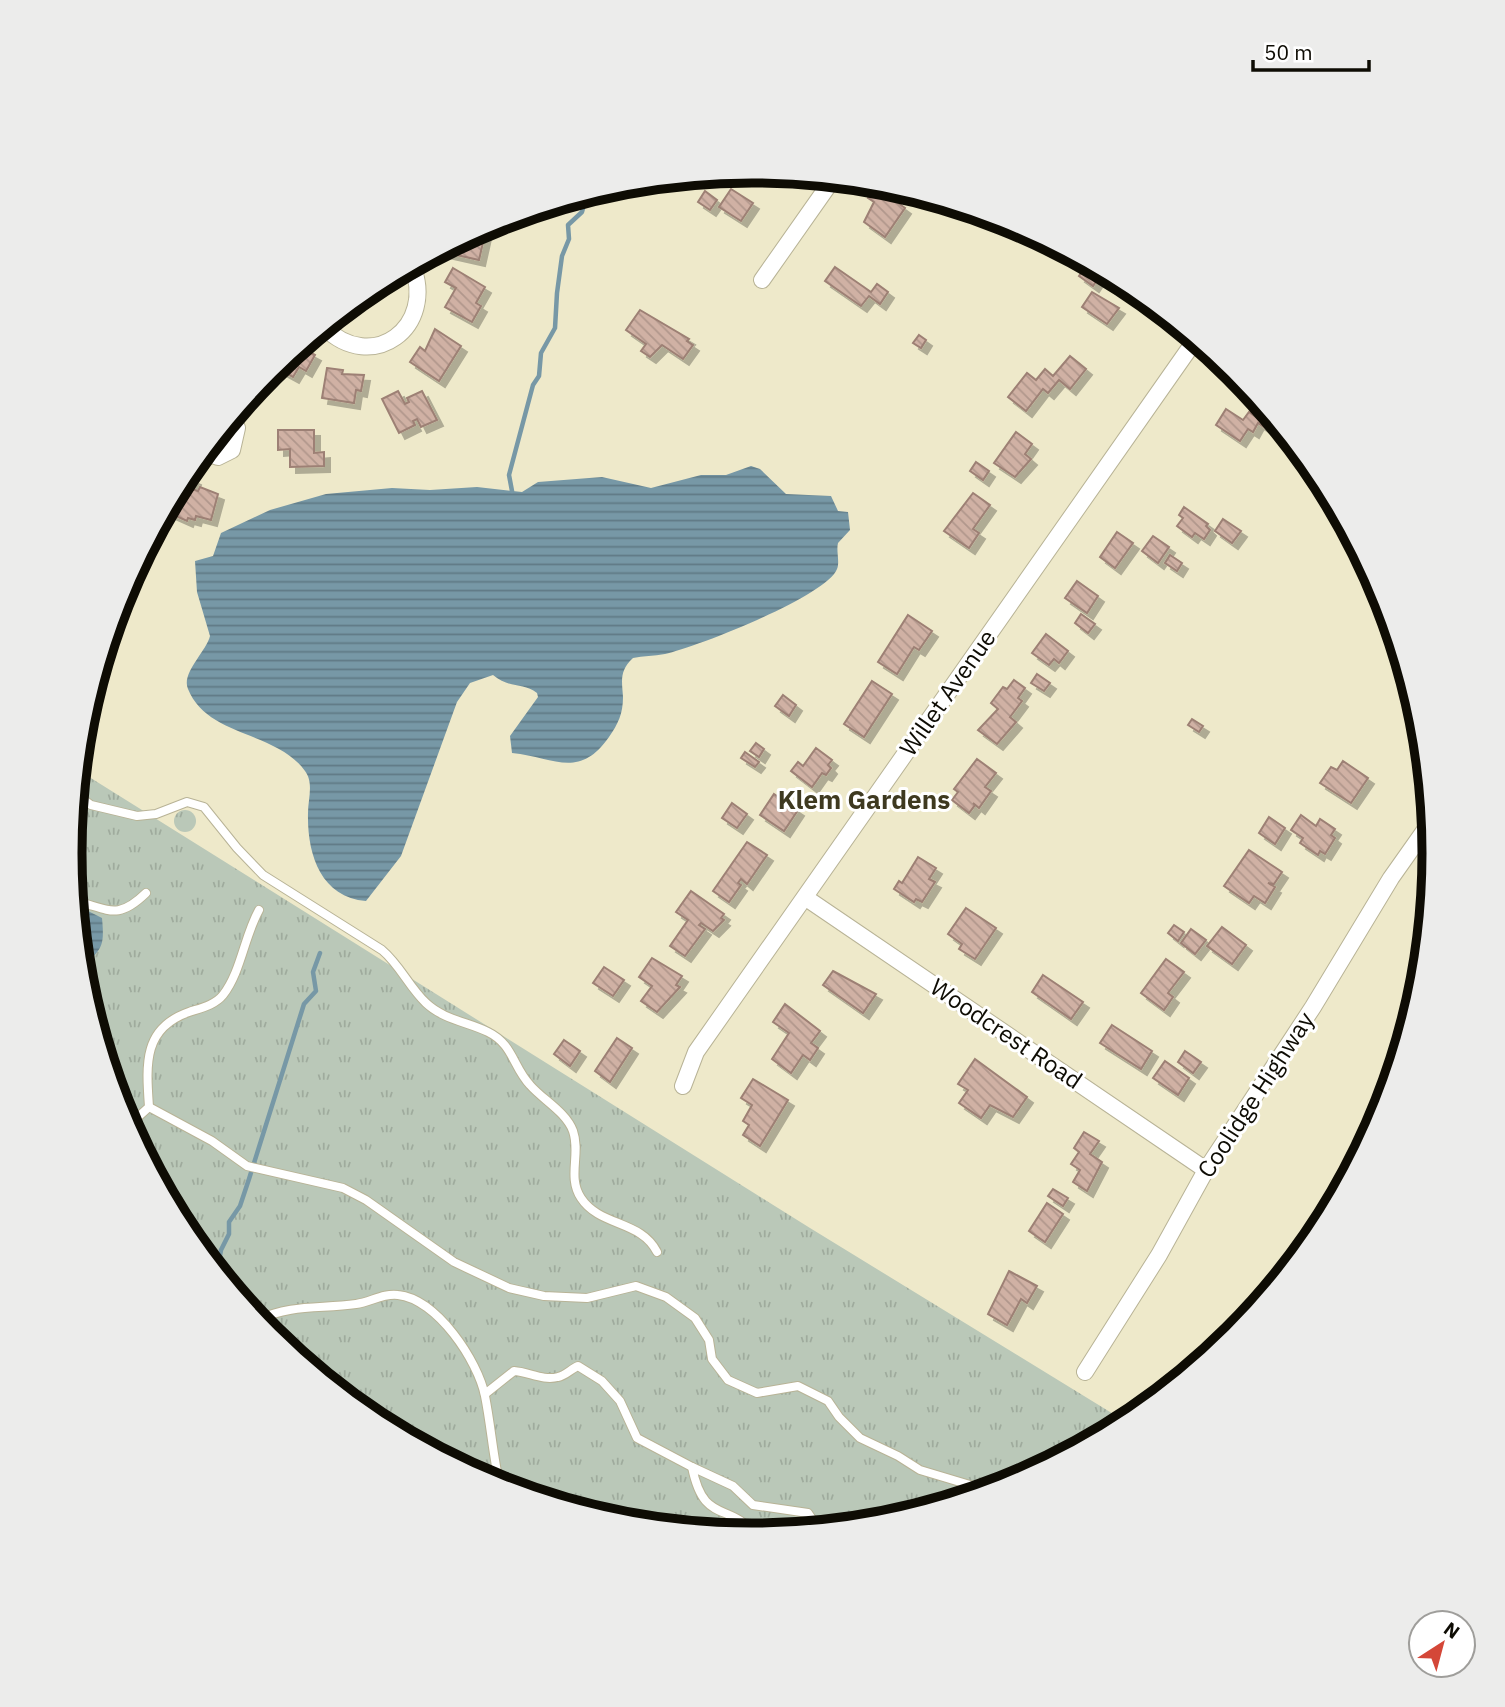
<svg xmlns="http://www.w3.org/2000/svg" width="1505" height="1707" font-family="'IBM Plex Sans',sans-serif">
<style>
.grass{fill:url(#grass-tufts)}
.water{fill:url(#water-rules)}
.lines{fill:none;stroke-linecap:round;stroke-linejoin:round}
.stream{stroke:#7798a6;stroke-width:4.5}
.building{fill:url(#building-back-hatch);stroke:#9d8074;stroke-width:2;filter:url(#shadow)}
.service-casing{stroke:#b8b396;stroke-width:10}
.minor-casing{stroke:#b8b396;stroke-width:18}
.service{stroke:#fff;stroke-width:8}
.minor{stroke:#fff;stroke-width:16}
.labels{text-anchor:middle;stroke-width:6;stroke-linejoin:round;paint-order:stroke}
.street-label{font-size:24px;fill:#0e0c04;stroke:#fff}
.neighbourhood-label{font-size:26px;font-weight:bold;fill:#3e3920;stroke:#fff}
.rim{fill:none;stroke:#0e0c04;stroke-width:9}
</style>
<defs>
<pattern id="grass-tufts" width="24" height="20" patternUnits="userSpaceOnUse" patternTransform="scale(1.75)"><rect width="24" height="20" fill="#bac8b8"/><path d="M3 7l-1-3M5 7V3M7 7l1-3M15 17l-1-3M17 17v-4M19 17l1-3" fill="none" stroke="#9fab9d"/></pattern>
<pattern id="water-rules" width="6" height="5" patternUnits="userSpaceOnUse" patternTransform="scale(1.75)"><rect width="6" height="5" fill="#7798a6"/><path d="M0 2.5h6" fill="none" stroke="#607a85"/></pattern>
<pattern id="building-back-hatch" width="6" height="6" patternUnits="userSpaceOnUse" patternTransform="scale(1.75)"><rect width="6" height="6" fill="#d0b1a4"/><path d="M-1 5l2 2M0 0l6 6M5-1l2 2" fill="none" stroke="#b1978c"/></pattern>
<filter id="shadow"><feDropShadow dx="6" dy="6" stdDeviation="0" flood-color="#0004"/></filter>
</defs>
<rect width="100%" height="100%" fill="#eee9ca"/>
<!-- grass -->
<g class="grass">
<path d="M78 770 810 1228 1128 1423 1013 1484 885 1523 752 1536 619 1523 491 1484 373 1421 270 1336 185 1232 122 1114 83 986 70 854Z"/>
<circle cx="185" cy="821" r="11"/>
</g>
<!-- water -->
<g class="water">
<path d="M751 466 760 469 786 494 831 496 838 511 848 512 850 530 838 543C836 551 840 562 837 569 827 596 695 648 665 654 654 656 643 656 633 658 619 671 622 681 623 697 623 714 618 724 609 737 579 780 554 757 512 753L510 736 538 697 537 693C523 682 509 689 493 675L470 683 457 702 401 856 366 901C320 897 307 853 308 813 308 799 314 783 305 771 277 731 207 737 188 689 181 673 206 652 210 636L197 592 195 561 213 556 221 533 270 510 326 494 392 488 430 490 477 487 522 492 538 482 602 477 651 488 701 475H726Z"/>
<path d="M75 909H84L102 918C105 950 101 947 81 970Z"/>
</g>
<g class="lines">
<!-- stream -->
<g class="stream">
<path d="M512 491 509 475 533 385 539 376 541 353 555 328 557 293 562 256 569 239 568 225 582 212 587 194"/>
<path d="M217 1272 221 1250 229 1234V1222L240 1206 249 1179 304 1004 316 991 313 972 320 953"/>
</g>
</g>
<!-- building -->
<g class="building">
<path d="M878 183 896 196 894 200 905 208 885 237 864 222 874 202 868 198Z"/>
<path d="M731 189 753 203 741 221 719 207Z"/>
<path d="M705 191 717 200 710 210 698 202Z"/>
<path d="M481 228 486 229 479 260 439 251Z"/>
<path d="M1088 263 1103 271 1093 286 1079 276Z"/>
<path d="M835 267 871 292 877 284 888 292 880 304 869 296 861 306 825 281Z"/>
<path d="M453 268 485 287 476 303 481 306 472 322 445 307 456 288 445 282Z"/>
<path d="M1092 292 1119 308 1107 324 1082 307Z"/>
<path d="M640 310 689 339 687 341 693 345 683 359 662 345 650 357 641 351 646 344 626 330Z"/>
<path d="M435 329 461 346 439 381 410 362 420 347 425 351Z"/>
<path d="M919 335 926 340 921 348 913 343Z"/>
<path d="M300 347 315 355 306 371 299 367 293 377 275 367Z"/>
<path d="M1070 356 1086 369 1070 389 1059 380 1048 393 1043 389 1026 411 1008 397 1027 373 1036 380 1045 369 1053 376Z"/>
<path d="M327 368 343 370 342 374 364 375 361 391 356 390 354 403 322 398Z"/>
<path d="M398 391 405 404 409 402 407 398 422 391 437 420 421 427 417 419 413 421 415 425 399 433 382 399Z"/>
<path d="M1226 409 1243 420 1249 412 1260 420 1267 409 1291 439 1289 442 1282 436 1285 432 1281 429 1277 436 1258 423 1253 432 1248 429 1240 441 1216 425Z"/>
<path d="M278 430H314V453L324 452V466L290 467V449L278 450Z"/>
<path d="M1016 432 1032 444 1025 454 1031 459 1015 477 994 463Z"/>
<path d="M976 462 989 471 983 480 970 471Z"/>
<path d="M185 475 195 479 192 489 198 491 200 487 218 494 211 520 196 516 195 520 188 518 187 521 167 512Z"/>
<path d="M973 493 990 505 973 529 979 533 969 548 944 531Z"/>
<path d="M1184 507 1208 524 1206 526 1210 530 1204 539 1195 533 1192 537 1177 526 1183 518 1179 515Z"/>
<path d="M1223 519 1241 531 1232 543 1215 531Z"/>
<path d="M1117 532 1133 543 1115 568 1100 557Z"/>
<path d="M1153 536 1169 547 1158 563 1142 551Z"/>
<path d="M1170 555 1182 563 1177 571 1165 563Z"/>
<path d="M1077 581 1098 596 1087 613 1065 598Z"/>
<path d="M1081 614 1095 624 1088 633 1075 623Z"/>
<path d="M908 615 932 631 919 650 914 647 897 674 878 662Z"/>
<path d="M1046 634 1068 651 1059 663 1054 659 1049 665 1032 653Z"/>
<path d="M1037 674 1050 683 1044 691 1031 683Z"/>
<path d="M1014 680 1025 688 1018 698 1022 701 1010 717 1016 722 997 744 978 730 998 709 991 703 1003 687 1007 689Z"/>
<path d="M872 681 892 694 864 737 844 724Z"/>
<path d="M783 695 796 705 789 716 775 706Z"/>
<path d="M1192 719 1203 726 1199 732 1188 725Z"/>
<path d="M756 743 764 749 759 757 750 751Z"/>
<path d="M816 748 832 760 828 765 831 768 826 775 822 773 812 787 791 771 798 762 803 766Z"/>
<path d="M745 752 759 762 755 767 741 758Z"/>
<path d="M977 759 996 773 985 787 991 791 979 808 973 803 975 805 969 813 952 800 958 792 954 789Z"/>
<path d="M1343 761 1368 778 1351 803 1320 783 1331 767 1337 770Z"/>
<path d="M774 794 798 810 784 831 760 815Z"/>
<path d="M732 803 747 814 737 828 722 818Z"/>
<path d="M1301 815 1316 826 1320 819 1335 829 1331 835 1335 838 1325 854 1320 851 1318 855 1300 843 1303 838 1291 830Z"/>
<path d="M1269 817 1285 828 1275 844 1259 833Z"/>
<path d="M747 842 767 855 747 884 741 879 738 883 741 885 729 902 713 891Z"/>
<path d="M1249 850 1282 872 1274 884 1268 883 1275 887 1265 903 1254 896 1249 903 1224 886Z"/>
<path d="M918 857 936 868 929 879 935 882 922 902 916 899 914 902 894 889 899 881 902 883Z"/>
<path d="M691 891 724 914 721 918 724 920 713 931 701 923 699 925 705 929 685 956 670 946 688 920 676 912Z"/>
<path d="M966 908 996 928 975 959 959 949 962 944 948 934Z"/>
<path d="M1174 925 1184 932 1178 941 1168 933Z"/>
<path d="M1222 927 1246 945 1232 964 1207 946Z"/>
<path d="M1191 929 1206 940 1195 954 1181 943Z"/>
<path d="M652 958 682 976 676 985 680 987 657 1012 641 1001 652 986 639 977Z"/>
<path d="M1166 959 1184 972 1168 993 1173 997 1164 1010 1141 993Z"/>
<path d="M604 967 624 980 613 996 593 983Z"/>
<path d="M833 971 876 994 863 1013 823 985Z"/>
<path d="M1043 975 1083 1002 1071 1019 1032 992Z"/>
<path d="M785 1004 820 1031 811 1043 818 1048 810 1060 803 1055 791 1073 772 1059 789 1033 773 1022Z"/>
<path d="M1112 1025 1152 1051 1141 1069 1100 1043Z"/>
<path d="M617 1038 632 1048 610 1082 595 1071Z"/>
<path d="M564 1040 580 1051 570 1066 554 1054Z"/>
<path d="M1185 1051 1201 1062 1193 1073 1178 1062Z"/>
<path d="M975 1059 1027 1097 1013 1117 990 1105 981 1118 959 1103 968 1090 958 1084Z"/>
<path d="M1165 1061 1189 1078 1178 1095 1153 1078Z"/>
<path d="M753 1079 788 1100 760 1146 743 1135 749 1125 743 1121 752 1105 741 1098Z"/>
<path d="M1084 1132 1099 1141 1090 1154 1102 1162 1087 1191 1073 1182 1080 1170 1071 1164 1079 1152 1074 1148Z"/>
<path d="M1053 1189 1068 1198 1063 1206 1048 1196Z"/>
<path d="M1047 1203 1063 1214 1045 1242 1029 1231Z"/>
<path d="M1009 1271 1037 1286 1027 1303 1021 1299 1007 1325 988 1314Z"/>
</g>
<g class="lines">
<defs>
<g id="service">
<path d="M76 794 91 805 137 816 156 814 187 802 204 807 237 848 263 875 382 950C400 965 409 987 426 1003 444 1020 468 1022 488 1032 513 1044 513 1067 530 1085 543 1100 566 1112 573 1131 581 1154 567 1177 581 1198 600 1227 641 1220 657 1252"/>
<path d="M75 901C109 909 117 921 146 893"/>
<path d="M149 1107 212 1141 247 1166 343 1188 366 1200 454 1262 509 1288 544 1296 587 1298 636 1286 666 1297 695 1318 709 1340 712 1359 728 1380 757 1393 798 1386 828 1401 839 1417 860 1438 898 1456 920 1470 990 1491"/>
<path d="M128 1126 149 1107C146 1064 143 1028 189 1012 201 1008 215 1005 223 995 241 972 244 937 259 910"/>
<path d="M257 1320C292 1304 319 1309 356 1304 371 1302 383 1293 398 1295 437 1299 478 1361 485 1396 491 1426 493 1456 500 1487"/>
<path d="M485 1394 514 1371C529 1372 543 1381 558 1377 565 1376 571 1369 578 1366L602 1381 620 1401 637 1438 692 1467"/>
<path d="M757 1536C728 1500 704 1526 692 1467L733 1486 753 1505 808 1513 819 1529"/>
</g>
<g id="minor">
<path d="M762 280 833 179"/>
<path d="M324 327C372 375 437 327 412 265"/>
<path d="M203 452 218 457 232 450 237 428 230 420"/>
<path d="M806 898 1206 1170"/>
<path d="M683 1086 696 1052 1196 339"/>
<path d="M1085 1372 1159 1255 1206 1170 1313 1007 1391 878 1432 820"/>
</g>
</defs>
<!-- service casing -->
<use href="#service" class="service-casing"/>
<!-- minor casing -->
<use href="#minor" class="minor-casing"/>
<!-- service -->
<use href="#service" class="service"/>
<!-- minor -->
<use href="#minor" class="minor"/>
</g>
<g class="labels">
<!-- street labels -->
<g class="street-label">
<text transform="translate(948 693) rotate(-55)" y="8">Willet Avenue</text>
<text transform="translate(1006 1034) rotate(34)" y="8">Woodcrest Road</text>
<text transform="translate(1256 1095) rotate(-57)" y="8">Coolidge Highway</text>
</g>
<!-- neighbourhood labels -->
<g class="neighbourhood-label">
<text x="864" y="809">Klem Gardens</text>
</g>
</g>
<!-- crop -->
<path d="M0 0H1505V1707H0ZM82 853a670 670 0 1 1 1340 0a670 670 0 1 1-1340 0Z" fill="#ececeb" fill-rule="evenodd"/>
<path class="rim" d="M82 853a670 670 0 1 1 1340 0a670 670 0 1 1-1340 0Z"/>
<!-- north arrow -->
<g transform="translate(1442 1644) rotate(36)"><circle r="33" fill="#ffffff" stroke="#9f9e9b" stroke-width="2"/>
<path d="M0-5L12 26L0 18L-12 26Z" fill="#d44738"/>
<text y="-10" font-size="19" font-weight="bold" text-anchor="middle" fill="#0e0c04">N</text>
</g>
<!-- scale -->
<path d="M1253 60v10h116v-10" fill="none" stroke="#0e0c04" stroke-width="3.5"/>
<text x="1264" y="60" font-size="21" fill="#0e0c04" stroke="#ffffff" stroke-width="5" paint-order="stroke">50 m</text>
</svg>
